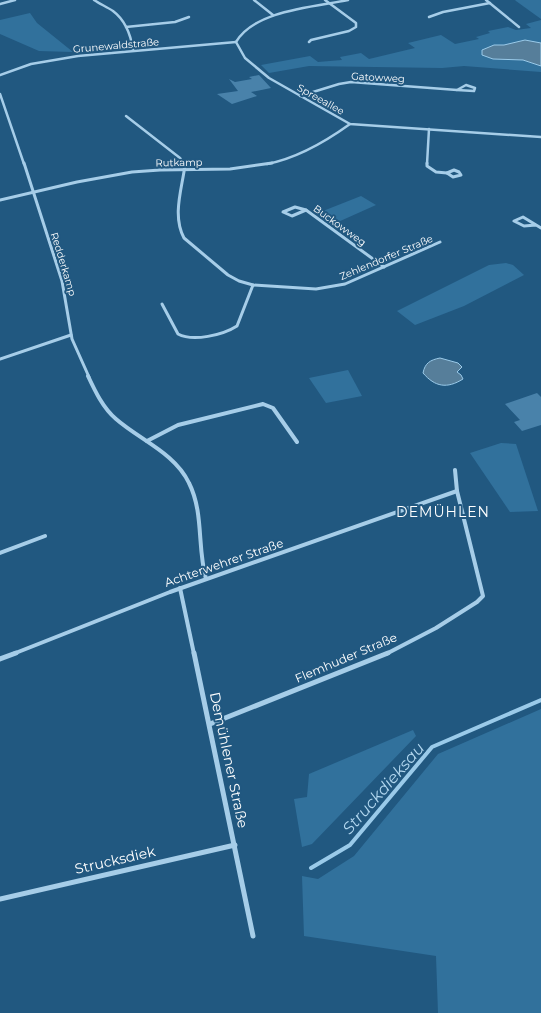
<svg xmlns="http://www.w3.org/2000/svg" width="541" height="1013" font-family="Montserrat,sans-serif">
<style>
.green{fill:#31719c}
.water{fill:#567e9a;stroke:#9acae9}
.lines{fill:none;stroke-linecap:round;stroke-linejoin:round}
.stream{stroke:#9acae9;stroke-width:4}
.building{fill:#4982aa}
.minor-far3{stroke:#a6cde8;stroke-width:2.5}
.minor-far2{stroke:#a6cde8;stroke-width:3}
.minor-far1{stroke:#a6cde8;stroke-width:4}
.minor{stroke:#a6cde8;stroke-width:5}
.labels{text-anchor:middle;stroke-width:4;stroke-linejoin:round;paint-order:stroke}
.far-street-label{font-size:10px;fill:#fff;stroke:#215880}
.street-label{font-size:12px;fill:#fff;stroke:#215880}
.quarter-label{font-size:14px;letter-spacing:1px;fill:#fff;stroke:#215880}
.near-street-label{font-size:14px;fill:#fff;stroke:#215880}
.near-water-label{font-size:16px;font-style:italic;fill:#b2d7ef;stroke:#215880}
</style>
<rect width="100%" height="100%" fill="#215880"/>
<!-- green -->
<g class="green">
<path d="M515 0H541V19L516 1Z"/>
<path d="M30 13 37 23 73 52 39 51 0 34V20Z"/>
<path d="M541 20V72L464 66 442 68 309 66 269 73 261 65 310 56 318 62 342 60 340 57 361 53 369 59 415 48 408 43 441 35 455 44 479 39 476 37 490 33 488 31 508 27 516 30 531 28 526 24Z"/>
<path d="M361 196 376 205 338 222 323 211Z"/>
<path d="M506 263 513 265 524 275 464 306 415 325 397 311 489 265Z"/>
<path d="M348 370 362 396 326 403 309 378Z"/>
<path d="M501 443 516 444 538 511 510 512 470 453Z"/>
<path d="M541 709V1013H438L436 956 304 936 302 876 318 879 354 856 438 754Z"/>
<path d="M413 730 416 736 312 844 302 847 294 799 307 797 309 774Z"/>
</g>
<!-- water -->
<g class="water">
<path d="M525 40 541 43V66L523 60 493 59 482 55V50L494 45H504Z"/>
<path d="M440 358 458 363 462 367 457 372 461 375 463 379C447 389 435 387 423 373 425 363 430 360 440 358Z"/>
</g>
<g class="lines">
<!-- stream -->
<path class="stream" d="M311 868 350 845 432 747 541 700"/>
</g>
<!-- building -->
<g class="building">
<path d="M259 75 271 88 251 92 257 96 232 104 217 94 238 91 229 79 235 82 252 79 249 77Z"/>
<path d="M537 393 541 397V425L522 431 514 422 520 420 505 404Z"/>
</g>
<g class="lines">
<!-- minor-far3 -->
<g class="minor-far3">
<path d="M94 0C100 4 107 7 113 11 125 20 131 36 133 50"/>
<path d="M254 0 273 15"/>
<path d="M348 0C314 7 255 10 236 42L245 58 269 78 350 124 541 137"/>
<path d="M486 0 519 27"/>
<path d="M0 4 15 0"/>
<path d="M429 17 443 12 490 3"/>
<path d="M126 27 175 22 189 17"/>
<path d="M309 42 311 40 349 31 356 27V23L325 0"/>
<path d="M0 75 31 64 78 56 236 42"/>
<path d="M466 85 475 88 474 91 457 90Z"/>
<path d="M0 94 24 164"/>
<path d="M300 96 339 84 351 82 457 90"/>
<path d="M126 116 180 158 184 164"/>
<path d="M267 164C298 158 325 142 350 124"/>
<path d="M427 164 429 129"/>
</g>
<!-- minor-far2 -->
<g class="minor-far2">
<path d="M24 163 62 281 72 339 89 377"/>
<path d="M184 163 185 165C182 189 172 215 184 238L228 275 239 281 253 285 316 289 345 284 440 242"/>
<path d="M427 163V166L436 172 447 173"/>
<path d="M454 170 459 172 461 175 453 177 447 173Z"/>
<path d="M0 200 77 182 132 172 160 170 230 169 272 163"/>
<path d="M295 207 306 210 292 216 283 212Z"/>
<path d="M306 210 384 267"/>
<path d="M536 225 524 226 514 221 523 217 541 228"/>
<path d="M162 304 178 334C193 342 223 335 237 326L253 285"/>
<path d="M0 359 71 335"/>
</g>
<!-- minor-far1 -->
<g class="minor-far1">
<path d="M88 376C95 391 103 408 116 419 140 440 175 453 189 483 204 513 197 547 206 579"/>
<path d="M147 441 178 425 263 404 273 408 297 442"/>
<path d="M0 553 45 536"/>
<path d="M180 588 194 654"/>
<path d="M13 654 170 592 457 491"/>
<path d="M386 654 436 628 477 602 483 596 457 491 455 470"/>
</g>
<!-- minor -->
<g class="minor">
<path d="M194 653 253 936"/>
<path d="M0 659 16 653"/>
<path d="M210 724 388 653"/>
<path d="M0 899 235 845"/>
</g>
</g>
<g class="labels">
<!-- far-street labels -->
<g class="far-street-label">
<text transform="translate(116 45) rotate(-5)" y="4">Grunewaldstraße</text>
<text transform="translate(378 77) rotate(3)" y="4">Gatowweg</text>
<text transform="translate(321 99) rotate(29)" y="4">Spreeallee</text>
<text transform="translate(179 162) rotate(-1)" y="4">Rutkamp</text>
<text transform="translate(340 225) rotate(36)" y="4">Buckowweg</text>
<text transform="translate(386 257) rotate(-23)" y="4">Zehlendorfer Straße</text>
<text transform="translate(64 264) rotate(73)" y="4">Redderkamp</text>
</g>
<!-- street labels -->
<g class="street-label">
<text transform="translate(224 563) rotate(-19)" y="4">Achterwehrer Straße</text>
<text transform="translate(346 658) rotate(-23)" y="4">Flemhuder Straße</text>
</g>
<!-- quarter labels -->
<g class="quarter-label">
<text x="443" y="517">DEMÜHLEN</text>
</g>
<!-- near-street labels -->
<g class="near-street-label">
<text transform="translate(229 760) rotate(78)" y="5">Demühlener Straße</text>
<text transform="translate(115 860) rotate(-13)" y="5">Strucksdiek</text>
</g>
<!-- near-water labels -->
<g class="near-water-label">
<text transform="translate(383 788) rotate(-49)" y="6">Struckdieksau</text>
</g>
</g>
</svg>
